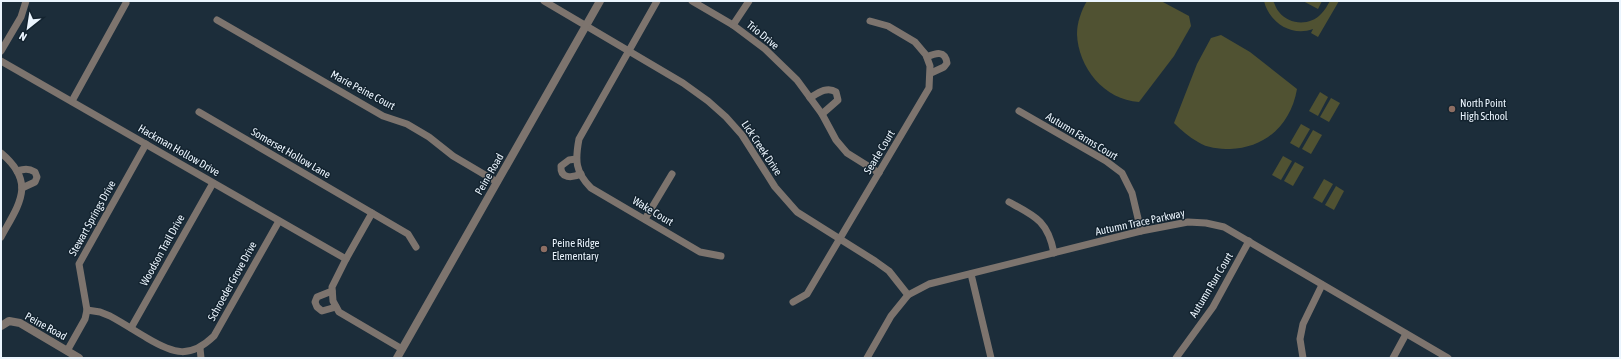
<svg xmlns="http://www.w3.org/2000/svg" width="1621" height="359" font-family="'Asap Condensed',sans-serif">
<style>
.green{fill:#505232}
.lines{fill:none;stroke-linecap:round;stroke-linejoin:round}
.minor{stroke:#7d746e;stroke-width:7}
.tertiary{stroke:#7d746e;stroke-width:8}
.education-dot{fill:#8d6e63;stroke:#13232f;stroke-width:1.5}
.labels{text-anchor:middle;stroke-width:3;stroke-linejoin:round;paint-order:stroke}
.street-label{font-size:11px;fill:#ebf5fe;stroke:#13232f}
.poi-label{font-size:11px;fill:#ebf5fe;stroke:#13232f;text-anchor:start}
</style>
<rect width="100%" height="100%" fill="#1c2d3a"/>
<!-- green -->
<g class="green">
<path d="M1087 1H1161L1189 16 1191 26 1174 56 1139 102C1104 100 1078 67 1077 34 1077 23 1081 11 1087 1Z"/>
<path d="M1264 1H1273C1275 4 1276 9 1279 12 1289 25 1310 26 1321 14 1325 10 1327 6 1330 1H1339L1318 37 1311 33 1313 29C1291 37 1269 22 1264 1Z"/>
<path d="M1303 1H1322L1318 9Z"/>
<path d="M1221 35 1250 52 1297 89C1291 124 1266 148 1230 149 1219 149 1207 148 1198 142 1189 137 1181 130 1174 123L1197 64 1211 38Z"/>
<path d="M1320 92 1328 97 1318 116 1309 111Z"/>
<path d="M1331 98 1340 103 1329 122 1320 117Z"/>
<path d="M1301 124 1310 129 1299 148 1290 143Z"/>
<path d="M1313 130 1322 135 1311 154 1302 149Z"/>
<path d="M1283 156 1292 161 1281 180 1272 175Z"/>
<path d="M1295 162 1304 167 1293 186 1284 181Z"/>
<path d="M1324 179 1333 184 1322 203 1313 198Z"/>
<path d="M1336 186 1344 191 1334 210 1325 205Z"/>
</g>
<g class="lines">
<!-- minor -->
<g class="minor">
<path d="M544 1 683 83 708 101 726 117 742 135 775 187 797 212 875 261 889 271 908 295"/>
<path d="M657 1 579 139C575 160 575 172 591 188L700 252 721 256"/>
<path d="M692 1 733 25 765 49 797 80 822 114 836 140 847 153 879 173"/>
<path d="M217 20 383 116 407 124 429 137 453 156 497 182"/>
<path d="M733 25 749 1"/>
<path d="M1 51 21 17 26 1"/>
<path d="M927 57C936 53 945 50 947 63L944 67 931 73"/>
<path d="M1 61 346 259"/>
<path d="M810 98C818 93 827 86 836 92L838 100 822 114"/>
<path d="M72 101 126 3"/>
<path d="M1019 111 1106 161 1122 173 1132 193 1141 231"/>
<path d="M199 112 408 234 416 247"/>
<path d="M1 153C37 183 19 204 1 237"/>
<path d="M576 159 569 160 561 166C560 179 572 178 581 174"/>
<path d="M17 171C24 169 28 168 35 172L37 177 35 182 22 188"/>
<path d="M1009 202C1035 216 1048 221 1054 253"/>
<path d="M372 213 346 259 332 287 333 301 339 312 402 349"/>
<path d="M645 219 672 174"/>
<path d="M971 274 991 358"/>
<path d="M332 291 317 297 315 302 317 307 322 311 336 307"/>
<path d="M793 302 807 294 929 88 930 66 926 55 915 42 888 26 870 21"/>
<path d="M87 310 100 312 110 316C123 323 135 331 147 338 174 354 190 359 214 336L279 221"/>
<path d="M131 328 213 183"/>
<path d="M200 348 201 358"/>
<path d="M67 351 85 319 87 310 79 264 146 144"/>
<path d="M867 358 891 316 908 295 929 284 1141 231 1188 222 1206 223 1224 227 1448 358"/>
<path d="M1176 358 1213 307 1249 241"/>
<path d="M1303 358 1300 339 1303 324 1322 285"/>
<path d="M1393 358 1406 334"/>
</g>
<!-- tertiary -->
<g class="tertiary">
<path d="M1 326 9 321 20 323 79 358"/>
<path d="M397 358 600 1"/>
</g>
</g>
<!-- markers -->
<g class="education-dot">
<circle cx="1452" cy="109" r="4"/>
<circle cx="544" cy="249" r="4"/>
</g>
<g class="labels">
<!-- street labels -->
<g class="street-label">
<text transform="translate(763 35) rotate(39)" y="4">Trio Drive</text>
<text transform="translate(363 90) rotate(28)" y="4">Marie Peine Court</text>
<text transform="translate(1082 136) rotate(31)" y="4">Autumn Farms Court</text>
<text transform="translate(762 148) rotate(56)" y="4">Lick Creek Drive</text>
<text transform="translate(179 150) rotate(30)" y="4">Hackman Hollow Drive</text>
<text transform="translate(879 152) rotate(-59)" y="4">Searle Court</text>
<text transform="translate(291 153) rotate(30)" y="4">Somerset Hollow Lane</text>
<text transform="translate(489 174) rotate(-60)" y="4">Peine Road</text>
<text transform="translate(653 211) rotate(31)" y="4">Wake Court</text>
<text transform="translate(92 218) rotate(-61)" y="4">Stewart Springs Drive</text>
<text transform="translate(1140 222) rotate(-12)" y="4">Autumn Trace Parkway</text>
<text transform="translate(162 250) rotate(-61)" y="4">Woodson Trail Drive</text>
<text transform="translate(232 281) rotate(-61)" y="4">Schroeder Grove Drive</text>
<text transform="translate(1211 285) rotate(-59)" y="4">Autumn Run Court</text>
<text transform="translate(46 326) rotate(29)" y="4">Peine Road</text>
</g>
<!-- poi labels -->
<g class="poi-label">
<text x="1460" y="107">North Point<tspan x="1460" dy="13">High School</tspan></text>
<text x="552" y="247">Peine Ridge<tspan x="552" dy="13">Elementary</tspan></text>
</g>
</g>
<!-- border -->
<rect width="1621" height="359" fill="none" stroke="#ebf5fe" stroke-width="4"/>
<!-- north arrow -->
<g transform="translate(28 28) rotate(210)" stroke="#13232f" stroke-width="3" paint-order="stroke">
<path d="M0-3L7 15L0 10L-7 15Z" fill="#ebf5fe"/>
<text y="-6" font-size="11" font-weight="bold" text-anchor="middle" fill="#ebf5fe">N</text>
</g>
</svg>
